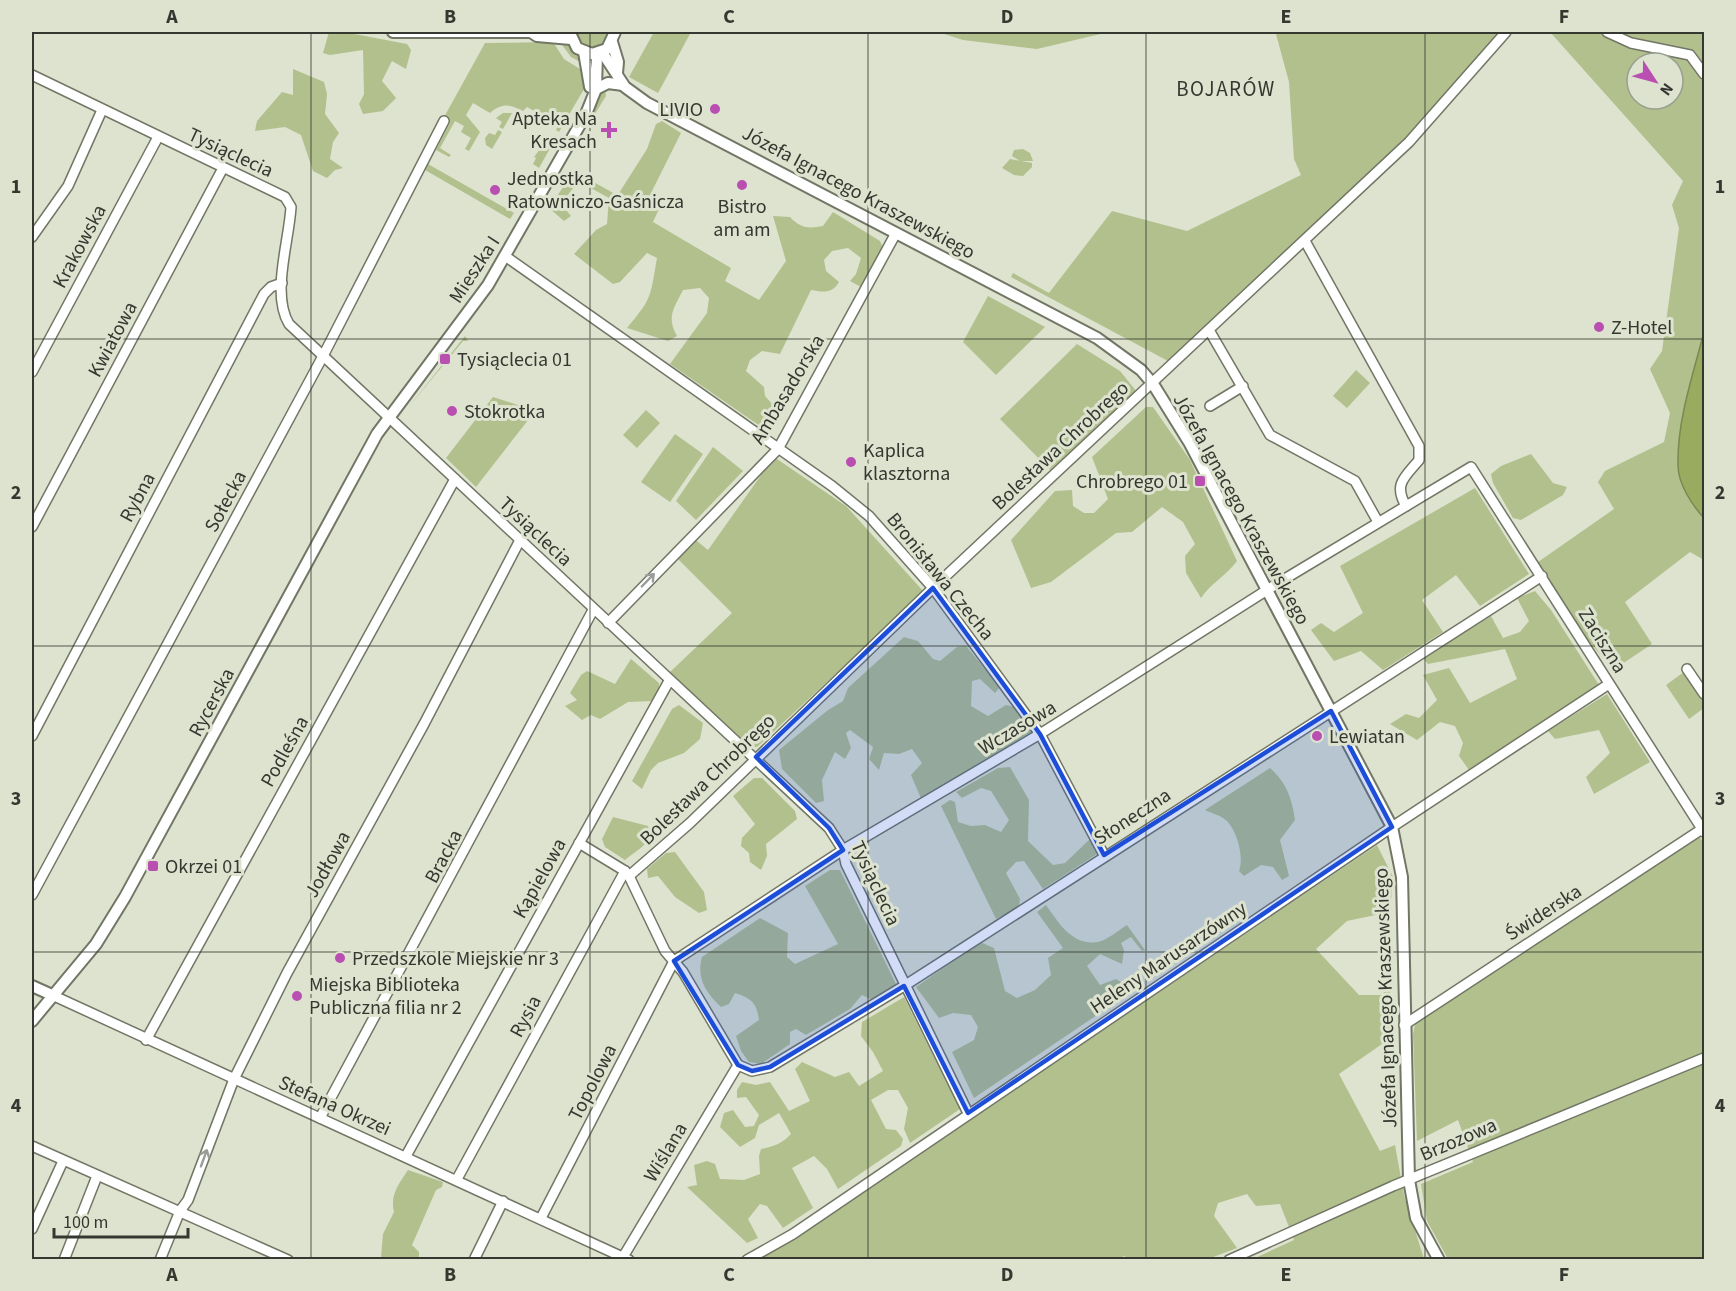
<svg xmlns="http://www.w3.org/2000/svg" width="1736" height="1291" font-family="'Source Sans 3',sans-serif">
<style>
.green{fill:#b2c08e;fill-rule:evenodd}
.water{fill:#98ab5f;stroke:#7a8851;stroke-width:1.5}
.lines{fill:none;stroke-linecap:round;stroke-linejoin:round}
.minor-casing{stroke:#717665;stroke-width:12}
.tertiary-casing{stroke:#717665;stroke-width:14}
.minor{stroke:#fff;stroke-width:9}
.tertiary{stroke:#fff;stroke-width:10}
.oneway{stroke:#9a9c98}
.marked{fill:#1d4ed8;fill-opacity:0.2;stroke:#1d4ed8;stroke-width:4.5;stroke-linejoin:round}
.grid{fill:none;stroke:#353830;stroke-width:1.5;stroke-opacity:0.55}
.poi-dot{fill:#b94fb1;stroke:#dde3cf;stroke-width:2}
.labels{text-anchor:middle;stroke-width:6;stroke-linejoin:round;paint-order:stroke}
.poi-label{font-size:20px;fill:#353830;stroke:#dde3cf;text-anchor:start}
.street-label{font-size:20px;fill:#353830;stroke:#dde3cf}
.neighbourhood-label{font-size:21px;letter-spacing:1.5px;fill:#353830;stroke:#dde3cf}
.neatline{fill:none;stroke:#353830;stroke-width:2}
.grid-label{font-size:20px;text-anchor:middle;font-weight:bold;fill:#353830}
</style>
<rect width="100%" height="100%" fill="#dde3cf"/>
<!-- green -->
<g class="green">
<path d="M329 32H344L407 44 411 50 406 69 392 61 382 81 396 98 383 111 363 114 359 104 364 94 363 50 330 55 323 53Z"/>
<path d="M574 32H610L604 45 594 49 578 43Z"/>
<path d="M654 32H691L658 93 629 77Z"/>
<path d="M938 32H1109L1037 49 963 40Z"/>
<path d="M1273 32H1501L1427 117 1168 361 1011 277 1013 273 1049 293 1112 211 1187 231 1301 175 1294 159 1289 82 1276 34Z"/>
<path d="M1550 32H1704V332L1684 410V489L1704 518V560L1690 552 1625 602 1652 644 1613 670 1584 635 1538 562 1614 509 1598 482 1605 471 1664 442 1670 413 1650 369 1662 351 1679 228 1672 205 1683 181ZM1637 63H1673V99H1637Z"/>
<path d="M553 42 564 59 580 69 584 89 559 132 556 130 558 125 527 107 523 111C510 104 502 103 490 113L473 103 466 115 480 132 469 151 465 149 471 138 461 132 464 126 455 121 440 148 451 155 449 157 436 150 450 123 443 119 485 43Z"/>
<path d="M560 42 567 43 584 64 571 57Z"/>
<path d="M293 69 324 82 327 94 325 114 339 133 333 142 330 159 343 168 335 170 327 178 313 171 301 135 285 127 255 131 257 121 282 92 293 95Z"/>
<path d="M605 89 606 96 588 125 599 93Z"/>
<path d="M503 113H512L503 129 499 127 502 122 496 118Z"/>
<path d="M662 121 681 133 647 201 659 209 653 222 731 268 725 281 759 300 786 261 773 216 790 217C800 228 809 229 823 226L833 212 880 241 883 248 861 287 850 281 856 274 861 258 848 248 832 251 824 260 826 271 839 282C832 294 823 292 811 290L780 354 762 351 750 360 746 371 764 387 765 396 781 414 770 433 670 364 707 313 709 298 700 288 683 290C674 308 666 317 677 336L668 341 627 328C653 297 650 297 657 258L647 253 620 282 613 284 574 254 596 230 607 224 609 198 589 187H574L561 204 571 216 564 221 549 208 574 171 615 194 619 193 647 149 656 124Z"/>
<path d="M498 130 502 132 492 149 486 145 485 138 489 133 495 135Z"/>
<path d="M547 140 553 143 539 168 533 164 536 158 534 157Z"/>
<path d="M1023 149 1030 153 1033 161H1020L1012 156 1014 150Z"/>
<path d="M1010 159 1032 163V167L1023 176 1014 175 1002 168Z"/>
<path d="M428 164 514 213 510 219 425 170Z"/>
<path d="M988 296 1045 327 996 375 963 342Z"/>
<path d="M465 336 468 341H463L408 408Z"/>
<path d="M1077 344 1120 371 1137 392 1050 470 1000 419Z"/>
<path d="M1356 370 1370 383 1347 408 1333 396Z"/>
<path d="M493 397 518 405 532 415 476 487 446 458Z"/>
<path d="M1146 407H1153L1190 460 1237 561C1227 575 1211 583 1201 598L1186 573 1185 556 1195 544 1183 522 1162 507 1132 532 1116 533 1051 582 1031 588 1011 540 1055 491 1072 490 1073 506 1084 513H1094L1108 499 1092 457Z"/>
<path d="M646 410 660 423 637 448 623 435Z"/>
<path d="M675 434 703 454 670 502 641 482Z"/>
<path d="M713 447 743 471 696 520 676 501Z"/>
<path d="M1531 454 1553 483 1567 487 1563 495 1521 520 1513 518 1493 483 1491 474 1501 466Z"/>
<path d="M774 457 846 506 924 592 757 747 750 746 669 673 732 613 675 556 692 537 708 550Z"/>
<path d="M1475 488 1529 574 1480 606 1456 575 1422 600 1443 632 1383 670 1361 651 1334 661 1311 630 1321 623 1334 632 1363 613 1340 566Z"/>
<path d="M1535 591 1551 610 1599 685 1469 770 1459 756 1463 743 1455 726 1440 722 1417 740 1390 724 1406 714 1419 718 1437 700 1423 675 1449 668 1470 703 1517 679 1505 649 1428 664 1423 658 1491 616 1503 638 1520 632 1529 621 1517 598Z"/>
<path d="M904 637 918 641 933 659 940 661 957 647 966 646 1000 687 995 693 980 679 972 681 971 706 988 716 1006 705 1015 707 1032 732 922 801 911 775 922 763 912 749 899 754 884 753 879 770 869 759 873 747 850 730 846 733 851 748 845 759 835 752 822 780 824 801 816 803 782 769 779 750 828 710 843 701 848 688Z"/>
<path d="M631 659 659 683V693L652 701 628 702 600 719 591 715 582 720 565 706 577 700 570 693 581 675 587 671 615 684Z"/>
<path d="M1684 672 1704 701V708L1689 719 1666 685Z"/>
<path d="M1607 694 1650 762 1594 794 1586 777 1610 753 1599 730 1555 739 1548 731Z"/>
<path d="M679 705 703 723 700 739 684 753 658 763 651 770 642 789 632 781 672 709Z"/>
<path d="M1010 767 1029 800 1028 841 1053 865 1065 863 1091 838 1097 854 1043 889 1024 861 1016 862 1006 873 1020 899 1019 907 996 919 941 806 950 800 955 802 958 822 971 826 985 825 1001 832 1009 820 991 791 981 788 962 798 956 792 998 768Z"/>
<path d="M1270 768C1287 783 1292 799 1295 820L1280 840 1289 876 1282 880 1273 867 1261 865 1244 876 1239 871C1244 858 1238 833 1227 821 1222 816 1211 813 1205 810Z"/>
<path d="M754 778H762L795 811 797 819 766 844 767 856 761 870 750 862 749 853 741 846 742 838 755 824 733 796Z"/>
<path d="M613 817 648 826C654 843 637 850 625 860L605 847 602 839Z"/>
<path d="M1698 835 1704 843V1259H1448L1427 1221 1421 1184 1473 1162 1458 1120 1417 1141 1413 1034 1416 1020Z"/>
<path d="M1377 845 1393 877 1390 912 1347 921 1316 949 1359 995H1384L1381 949 1388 946 1392 1037 1339 1074 1380 1151 1395 1145 1404 1195 1424 1259H1253L1294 1240 1280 1204 1256 1206 1247 1194 1218 1203 1214 1216 1237 1248 1208 1259 1132 1260 1124 1256 1117 1260H755L792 1240Z"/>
<path d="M675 852 704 892 707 910 699 913 675 897 658 876 648 878 647 869 666 853Z"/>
<path d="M830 870H840L896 984 872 1000 862 995 850 1009 806 1035 796 1029 790 1032V1044L761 1064 749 1062 741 1051 736 1036 759 1020C757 1003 751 998 735 993L729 1004 721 1007C706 993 696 978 702 957L760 918 788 933 787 957 795 964 838 944 805 886Z"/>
<path d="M1046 905C1059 923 1072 946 1098 942 1107 940 1119 930 1127 925L1145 950 1142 951 1131 937 1121 943 1124 950 1122 964 1100 954 1087 966 1100 985 1116 979 1134 990 974 1098 952 1052 974 1040 978 1027 971 1015 953 1013 939 1018 916 987 980 942 994 948 1005 991 1017 998 1035 990 1051 975 1048 958 1063 948 1037 912Z"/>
<path d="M904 997 960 1109 910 1143 904 1129 908 1108 898 1090H888L871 1100 886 1129 896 1130 903 1139 901 1146 838 1189 827 1169 814 1156 792 1168 813 1208 783 1228 767 1206 760 1204 748 1219 758 1238 747 1243 687 1187 697 1185 694 1165 707 1161 715 1164 720 1179 744 1180 760 1174 759 1156 761 1149C773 1147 783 1143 791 1134L779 1113 759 1125 755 1138 740 1147 720 1127 724 1113 733 1110 745 1127 754 1126 759 1115 746 1097 737 1098V1090L742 1082 756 1085 770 1082 789 1111 810 1101 795 1069 802 1062 835 1077 849 1072 859 1086 883 1071 873 1052 861 1036 862 1022Z"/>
<path d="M408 1170 443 1182 442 1187 436 1190 412 1245 419 1252V1259H384L381 1257 383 1234 394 1212C390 1194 399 1184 408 1170Z"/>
</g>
<!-- water -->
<path class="water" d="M1704 332V518C1692 505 1678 484 1678 465 1677 420 1693 375 1704 332Z"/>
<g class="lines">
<defs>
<g id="minor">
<path d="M1607 32 1631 43 1690 55 1704 74"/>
<path d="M32 75 285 197 291 207C289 242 271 294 289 324L829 828 843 850 846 864 968 1113"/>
<path d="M32 237 68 186 102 110"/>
<path d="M1305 241 1419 446V460C1405 477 1393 484 1406 506"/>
<path d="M505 256 832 486 869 516 933 588 1040 734 1104 855"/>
<path d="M1209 330 1270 435 1355 481 1378 522"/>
<path d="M32 372 158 137"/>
<path d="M1210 406 1243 386"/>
<path d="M32 527 223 168"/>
<path d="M608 623 778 449 896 233"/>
<path d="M1687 669 1704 694"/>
<path d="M32 736 264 294 271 287 282 283"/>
<path d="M579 843 625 871 629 876 665 951 683 972 738 1065"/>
<path d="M629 876 690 823 933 588 1409 142 1506 32"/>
<path d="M32 895 323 356 444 121"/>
<path d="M52 995 629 1260"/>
<path d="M1404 1025 1702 829"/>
<path d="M146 1040 455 479"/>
<path d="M738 1065 752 1071 770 1067 904 986 1542 576"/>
<path d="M320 1118 593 610"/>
<path d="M32 1146 288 1260"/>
<path d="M406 1156 669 681"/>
<path d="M457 1179 625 871"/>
<path d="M541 1218 674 961 843 850 1040 734 1278 583 1471 467 1704 832"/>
<path d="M32 1229 63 1161"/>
<path d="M623 1257 738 1065"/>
<path d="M64 1260 97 1176"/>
<path d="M160 1260 180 1211 188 1200 234 1079 287 973 424 724 520 540"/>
<path d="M474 1260 503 1201"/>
<path d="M747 1260 793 1234 1392 827 1609 684"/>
<path d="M1229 1260 1393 1186 1704 1058"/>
</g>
<g id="tertiary">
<path d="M393 32H531L537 36 571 39"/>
<path d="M570 33 577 48 592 54 607 49 615 32"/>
<path d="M612 42 618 62 617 73"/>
<path d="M584 52 590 87"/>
<path d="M602 52 625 87 647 103 1097 338 1141 370 1153 384 1189 442 1392 827 1402 877 1409 1180 1416 1218 1439 1260"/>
<path d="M596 89 608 83 623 85"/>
<path d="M32 986 52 995"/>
<path d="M32 1021 96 944 125 897 377 434 488 285 586 114 596 89 597 53"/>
</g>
</defs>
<!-- minor casing -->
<use href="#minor" class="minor-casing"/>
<!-- tertiary casing -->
<use href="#tertiary" class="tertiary-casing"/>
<!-- minor -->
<use href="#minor" class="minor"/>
<!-- tertiary -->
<use href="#tertiary" class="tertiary"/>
</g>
<!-- one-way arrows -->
<defs><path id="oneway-shaft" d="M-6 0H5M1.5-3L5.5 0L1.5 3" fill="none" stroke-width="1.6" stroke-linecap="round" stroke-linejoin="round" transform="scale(1.5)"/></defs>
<g class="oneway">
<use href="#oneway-shaft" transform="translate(648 580) rotate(-46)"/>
<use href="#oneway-shaft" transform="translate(204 1158) rotate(-70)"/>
</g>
<!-- marked area -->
<path class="marked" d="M933 588 1040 734 1104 855 1331 711 1392 827 968 1113 904 986 770 1067 752 1071 738 1065 674 961 843 850 829 828 756 757Z"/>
<!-- grid -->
<path class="grid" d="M311 32V1260M590 32V1260M868 32V1260M1146 32V1260M1425 32V1260M32 339H1704M32 646H1704M32 952H1704"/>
<!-- markers -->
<g class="poi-dot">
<circle cx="715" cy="109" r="6"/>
<path d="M606 121h6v6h6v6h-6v6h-6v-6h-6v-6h6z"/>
<circle cx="742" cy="185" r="6"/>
<circle cx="495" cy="190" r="6"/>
<circle cx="1599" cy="327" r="6"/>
<rect x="439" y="353" width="12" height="12" rx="3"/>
<circle cx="452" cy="411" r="6"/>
<circle cx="851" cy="462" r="6"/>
<rect x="1194" y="475" width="12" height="12" rx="3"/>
<circle cx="1317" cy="736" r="6"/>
<rect x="147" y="860" width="12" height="12" rx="3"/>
<circle cx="340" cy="958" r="6"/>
<circle cx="297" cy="996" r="6"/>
</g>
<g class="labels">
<!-- poi labels -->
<g class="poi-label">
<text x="703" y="116" text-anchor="end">LIVIO</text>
<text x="597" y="125" text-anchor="end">Apteka Na<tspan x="597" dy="23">Kresach</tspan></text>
<text x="507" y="185">Jednostka<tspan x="507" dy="23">Ratowniczo-Gaśnicza</tspan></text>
<text x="742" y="213" text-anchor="middle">Bistro<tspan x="742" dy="23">am am</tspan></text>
<text x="1611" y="334">Z-Hotel</text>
<text x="457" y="366">Tysiąclecia 01</text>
<text x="464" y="418">Stokrotka</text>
<text x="863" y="457">Kaplica<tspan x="863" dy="23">klasztorna</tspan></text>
<text x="1188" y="488" text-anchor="end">Chrobrego 01</text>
<text x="1329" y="743">Lewiatan</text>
<text x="165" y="873">Okrzei 01</text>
<text x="352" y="965">Przedszkole Miejskie nr 3</text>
<text x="309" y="991">Miejska Biblioteka<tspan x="309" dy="23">Publiczna filia nr 2</tspan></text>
</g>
<!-- street labels -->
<g class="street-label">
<text transform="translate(231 152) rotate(25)" y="7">Tysiąclecia</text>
<text transform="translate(859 192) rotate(28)" y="7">Józefa Ignacego Kraszewskiego</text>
<text transform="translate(79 246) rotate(-62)" y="7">Krakowska</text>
<text transform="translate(474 269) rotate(-57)" y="7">Mieszka I</text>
<text transform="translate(112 339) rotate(-62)" y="7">Kwiatowa</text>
<text transform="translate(787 389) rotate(-59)" y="7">Ambasadorska</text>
<text transform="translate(1060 445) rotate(-43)" y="7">Bolesława Chrobrego</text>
<text transform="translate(137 497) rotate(-62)" y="7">Rybna</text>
<text transform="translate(225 501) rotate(-62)" y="7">Sołecka</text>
<text transform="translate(1242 509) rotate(61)" y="7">Józefa Ignacego Kraszewskiego</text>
<text transform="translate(536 531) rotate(43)" y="7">Tysiąclecia</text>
<text transform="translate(941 576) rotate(51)" y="7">Bronisława Czecha</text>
<text transform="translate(1603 640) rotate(58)" y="7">Zaciszna</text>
<text transform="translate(211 702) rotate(-62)" y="7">Rycerska</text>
<text transform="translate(1017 727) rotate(-31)" y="7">Wczasowa</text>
<text transform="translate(284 751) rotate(-61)" y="7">Podleśna</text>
<text transform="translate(707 779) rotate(-44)" y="7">Bolesława Chrobrego</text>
<text transform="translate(1132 816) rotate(-33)" y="7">Słoneczna</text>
<text transform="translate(443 856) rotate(-62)" y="7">Bracka</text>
<text transform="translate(327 864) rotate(-61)" y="7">Jodłowa</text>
<text transform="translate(539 878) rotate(-61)" y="7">Kąpielowa</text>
<text transform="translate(876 883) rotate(65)" y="7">Tysiąclecia</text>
<text transform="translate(1543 912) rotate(-33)" y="7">Świderska</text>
<text transform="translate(1168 957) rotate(-34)" y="7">Heleny Marusarzówny</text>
<text transform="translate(1385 998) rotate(-92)" y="7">Józefa Ignacego Kraszewskiego</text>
<text transform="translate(525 1016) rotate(-62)" y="7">Rysia</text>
<text transform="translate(592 1082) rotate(-63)" y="7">Topolowa</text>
<text transform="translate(335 1105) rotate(24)" y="7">Stefana Okrzei</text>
<text transform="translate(1458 1139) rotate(-23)" y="7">Brzozowa</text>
<text transform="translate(665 1152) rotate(-59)" y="7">Wiślana</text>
</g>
<!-- neighbourhood labels -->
<g class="neighbourhood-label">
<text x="1226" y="96">BOJARÓW</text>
</g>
</g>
<!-- border -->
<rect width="1736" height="1291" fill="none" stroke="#dde3cf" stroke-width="66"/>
<!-- north arrow -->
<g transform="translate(1655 81) rotate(126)"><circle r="28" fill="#dde3cf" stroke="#9a9f8f" stroke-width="1.5"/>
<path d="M0-4.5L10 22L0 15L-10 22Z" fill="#b94fb1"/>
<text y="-9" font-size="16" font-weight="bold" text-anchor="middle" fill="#353830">N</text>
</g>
<!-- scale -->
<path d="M54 1228v9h134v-9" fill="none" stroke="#353830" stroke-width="3"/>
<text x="63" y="1228" font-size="18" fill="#353830" stroke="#dde3cf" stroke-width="4.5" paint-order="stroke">100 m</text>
<rect x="33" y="33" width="1670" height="1225" class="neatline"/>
<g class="grid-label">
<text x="172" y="23">A</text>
<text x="450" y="23">B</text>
<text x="729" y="23">C</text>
<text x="1007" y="23">D</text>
<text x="1286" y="23">E</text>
<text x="1564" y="23">F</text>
<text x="16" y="193">1</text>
<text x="1720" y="193">1</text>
<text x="16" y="499">2</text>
<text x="1720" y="499">2</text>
<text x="16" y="805">3</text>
<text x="1720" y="805">3</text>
<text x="16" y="1112">4</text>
<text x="1720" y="1112">4</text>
<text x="172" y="1281">A</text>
<text x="450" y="1281">B</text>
<text x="729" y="1281">C</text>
<text x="1007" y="1281">D</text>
<text x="1286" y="1281">E</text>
<text x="1564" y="1281">F</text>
</g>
</svg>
